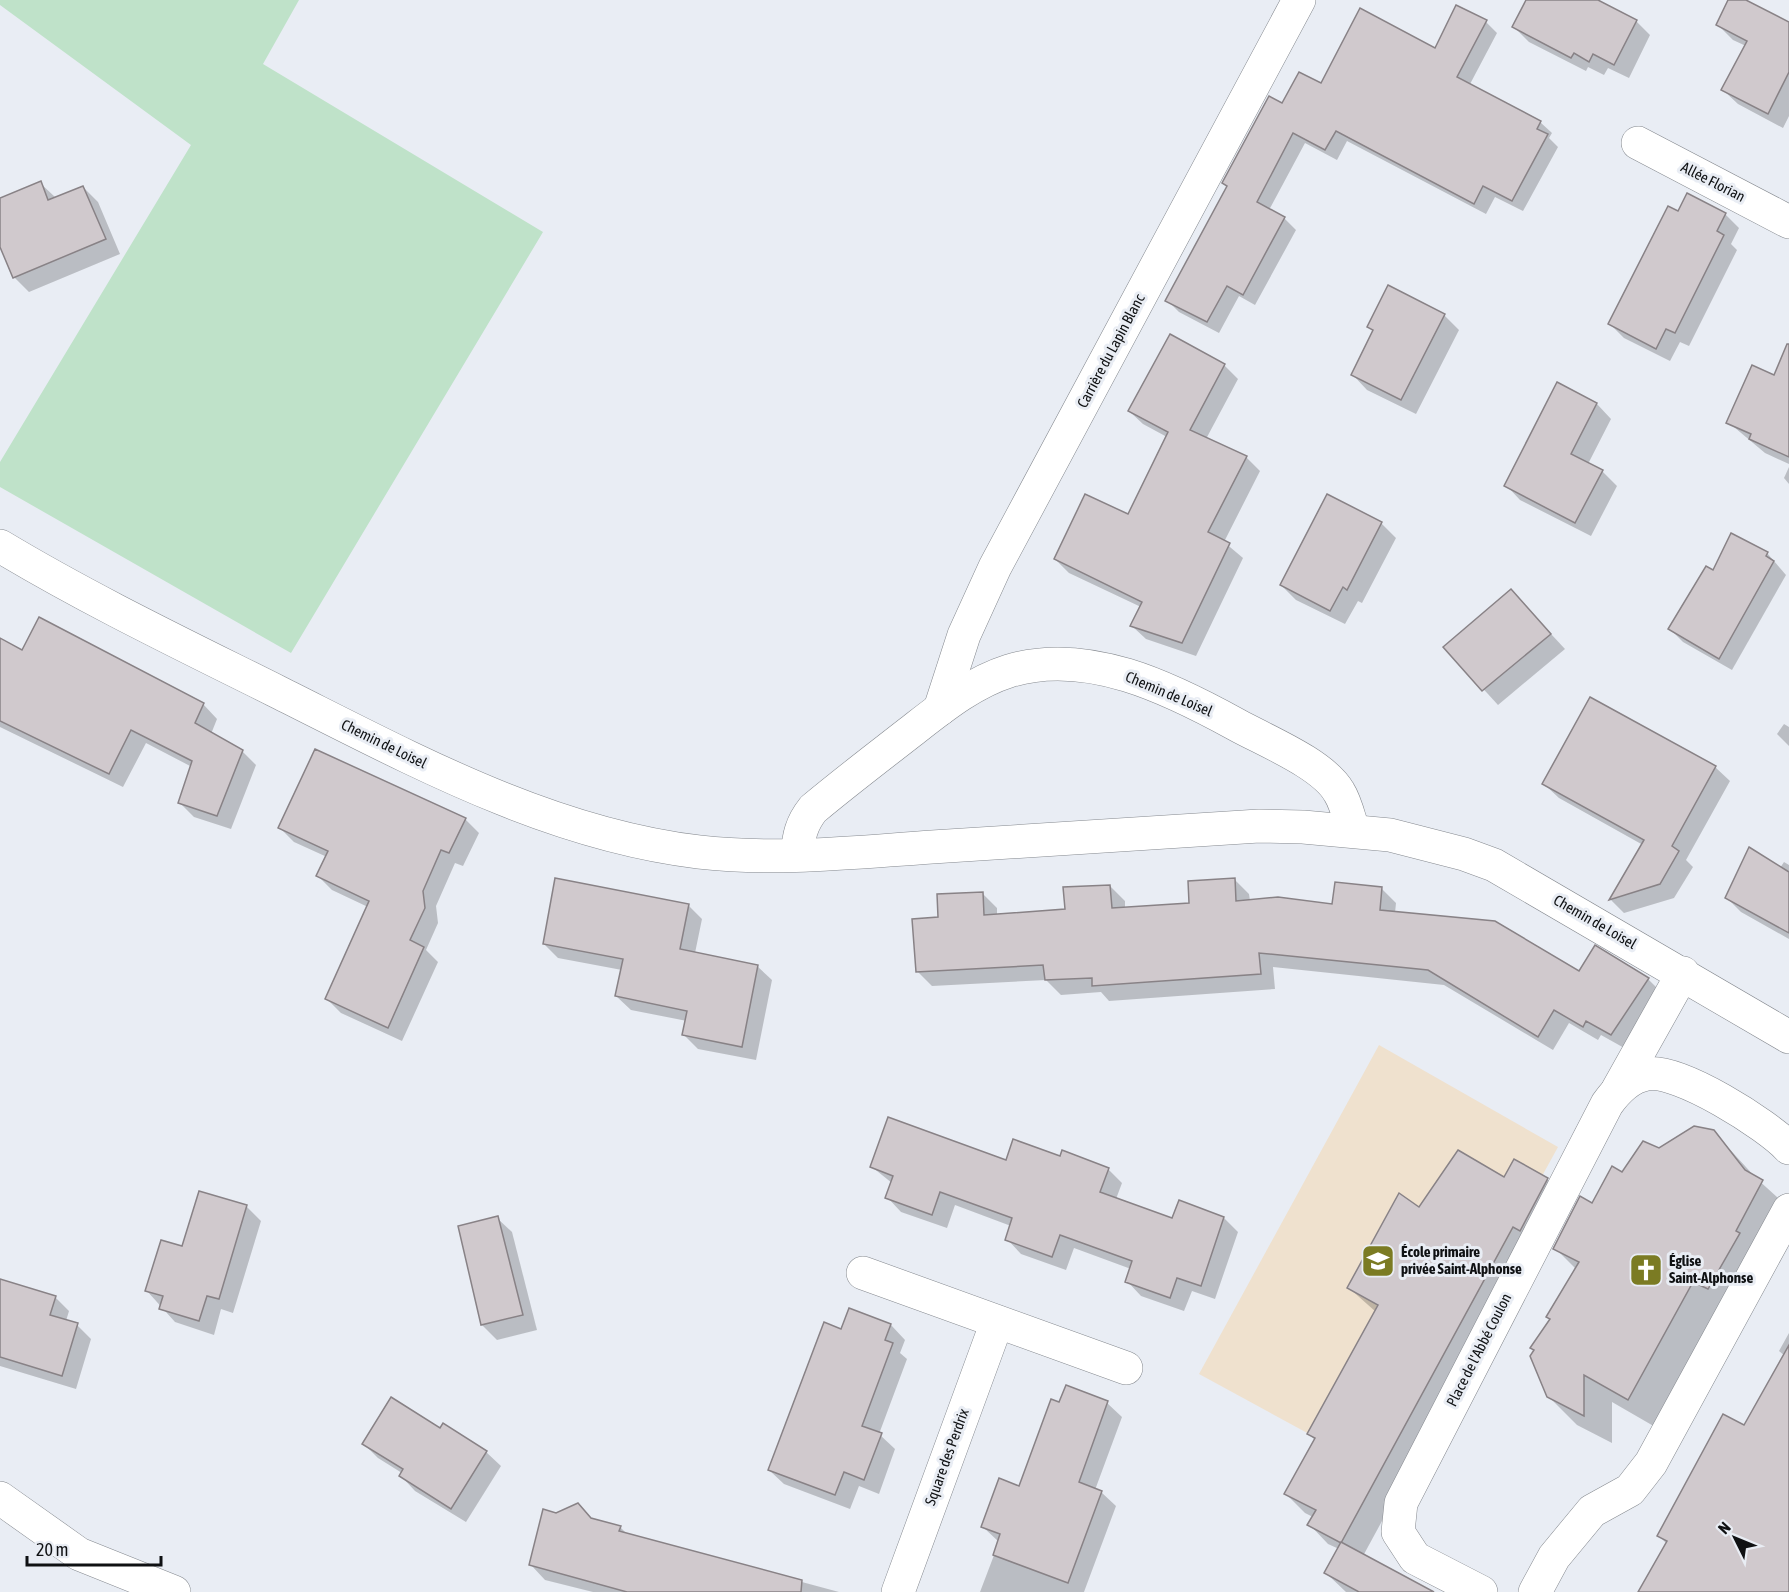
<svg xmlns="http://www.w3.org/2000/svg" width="1789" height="1592" font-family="'Asap Condensed',sans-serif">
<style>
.education{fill:#efe1ce}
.green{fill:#bfe2c9}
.shadow{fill:#0003}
.building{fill:#d0c9cd;stroke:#888286;stroke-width:1.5}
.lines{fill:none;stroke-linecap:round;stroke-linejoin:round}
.minor-casing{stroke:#85898f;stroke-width:34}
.minor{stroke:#fff;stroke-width:33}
.labels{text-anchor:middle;stroke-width:6;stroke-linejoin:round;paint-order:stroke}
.street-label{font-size:15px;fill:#0f1113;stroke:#e9edf4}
.poi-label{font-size:15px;font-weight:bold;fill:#0f1113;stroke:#e9edf4;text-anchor:start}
</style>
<rect width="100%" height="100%" fill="#e9edf4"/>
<!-- education -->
<path class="education" d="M1379 1045 1558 1147 1379 1472 1199 1374Z"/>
<!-- green -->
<path class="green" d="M0 0H299L263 64 543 232 291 653 0 487V462L191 145 0 5Z"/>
<!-- shadow -->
<g class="shadow">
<path d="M1527 0H1595L1636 21 1650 35 1629 78 1608 68 1604 75 1588 67 1586 71 1529 42 1514 27Z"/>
<path d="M1730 0H1743L1789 24V116L1783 128 1738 104 1723 90 1746 46 1733 40 1718 25Z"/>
<path d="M1486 22 1497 33 1469 86 1540 122 1552 133 1549 138 1558 147 1523 211 1495 197 1486 214 1347 141 1337 160 1305 143 1269 210 1284 218 1296 230 1255 305 1239 296 1219 333 1179 312 1167 300 1283 105 1322 85 1436 50Z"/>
<path d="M40 183 55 197 83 187 98 202 120 254 29 292 14 277 0 243V200Z"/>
<path d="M1688 195 1725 214 1739 228 1731 244 1737 250 1689 346 1680 342 1670 361 1624 338 1610 324Z"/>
<path d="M1444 315 1459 330 1416 414 1367 390 1353 375 1374 332 1369 327Z"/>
<path d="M1224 365 1238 379 1206 439 1246 457 1260 471 1224 542 1243 558 1196 656 1146 639 1132 626 1141 607 1069 573 1055 559 1129 516 1167 437 1143 424 1129 411Z"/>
<path d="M1789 374V464L1765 453 1728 422 1779 379Z"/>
<path d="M1558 384 1597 404 1611 419 1588 464 1602 471 1617 486 1591 536 1520 500 1506 485Z"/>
<path d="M1789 467V484L1784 478Z"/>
<path d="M1381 523 1396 538 1362 603 1358 601 1345 624 1296 600 1281 585Z"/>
<path d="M1767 553 1786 575 1732 670 1683 642 1670 629 1713 572Z"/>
<path d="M1511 591 1565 649 1498 705 1445 647Z"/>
<path d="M0 640 22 652 203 704 217 719 211 734 242 751 256 765 231 829 194 817 180 803 192 767 146 743 123 787 0 727Z"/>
<path d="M1784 724 1789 727V746L1777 734Z"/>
<path d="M1715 767 1730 781 1686 860 1693 867 1674 898 1624 913 1611 900 1643 845 1559 798 1544 784Z"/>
<path d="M465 819 479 833 463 866 455 863 436 906 438 923 426 950 438 962 402 1041 341 1013 327 999 368 907 332 890 318 876 327 857 294 842 280 828Z"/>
<path d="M1784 862 1789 865V939L1741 912 1726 897 1780 868Z"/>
<path d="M1234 879 1249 894 1250 901 1334 906 1381 888 1396 903 1395 913 1579 973 1648 979 1663 994 1626 1049 1601 1035 1598 1040 1569 1023 1553 1050 1444 985 1273 967 1275 989 1109 1001 1101 992 1061 995 1046 980 932 986 917 971 940 919 982 893 997 908V916L1066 910 1110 886 1125 901V909L1191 904Z"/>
<path d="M688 905 702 919 695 953 757 966 772 980 756 1060 698 1049 684 1035 687 1021 631 1010 616 996 622 970 558 958 544 944Z"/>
<path d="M1713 1131 1756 1178 1789 1208 1657 1428 1612 1402V1443L1577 1425 1548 1396 1551 1320 1548 1317 1577 1270 1555 1248 1622 1174 1659 1149Z"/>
<path d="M1061 1158 1108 1169 1122 1183 1116 1199 1172 1220 1224 1218 1238 1232 1215 1299 1192 1291 1184 1311 1141 1296 1127 1281 1131 1269 1074 1248 1066 1270 1021 1254 1007 1239 1011 1226 955 1205 947 1228 901 1212 887 1197 892 1183 872 1167Z"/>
<path d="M1505 1179H1547L1566 1198 1532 1245 1363 1556 1427 1592H1346L1326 1573 1339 1549 1328 1544 1309 1524 1313 1517 1305 1513 1286 1494 1316 1441 1309 1434 1376 1312 1349 1288 1419 1209Z"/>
<path d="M200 1193 247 1207 261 1221 233 1313 221 1309 214 1335 175 1322 147 1291 183 1248Z"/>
<path d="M497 1218 512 1232 537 1330 497 1340 482 1325 459 1227Z"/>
<path d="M0 1280 55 1297 69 1311 66 1321 77 1325 91 1339 76 1389 0 1366Z"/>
<path d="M850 1310 891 1325 905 1340 900 1353 907 1359 879 1434 895 1449 879 1494 859 1486 850 1509 784 1484 769 1470Z"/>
<path d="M1789 1333V1592H1640L1667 1544 1659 1536 1745 1427 1785 1356 1779 1351Z"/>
<path d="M1107 1403 1122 1417 1095 1490 1101 1492 1116 1506 1084 1592H980L999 1542 983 1527 1019 1488 1060 1404Z"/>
<path d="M440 1430 486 1452 501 1466 466 1522 415 1491 401 1476 402 1473 378 1458 364 1444Z"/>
<path d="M592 1520 620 1527 628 1535 839 1592H593L545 1580 531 1565Z"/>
</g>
<!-- building -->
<g class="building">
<path d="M1526 0H1598L1637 20 1614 65 1593 54 1589 62 1574 53 1571 58 1512 27Z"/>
<path d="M1728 0H1746L1789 22V72L1768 114 1721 90 1747 41 1716 25Z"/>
<path d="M1456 5 1487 20 1457 77 1541 121 1537 129 1548 134 1512 201 1483 186 1474 204 1336 131 1325 150 1293 133 1257 202 1285 217 1243 295 1227 286 1207 322 1165 301 1227 186 1222 183 1269 96 1282 103 1299 72 1321 83 1360 8 1435 48Z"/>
<path d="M41 181 48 200 83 186 106 239 13 278 0 247V198Z"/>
<path d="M1687 193 1726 213 1717 231 1724 235 1675 333 1666 329 1656 349 1608 324 1668 206 1678 211Z"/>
<path d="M1388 285 1445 314 1401 400 1351 375 1373 330 1367 327Z"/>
<path d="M1170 334 1225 364 1190 430 1247 456 1208 532 1230 543 1182 643 1130 626 1142 602 1054 559 1085 494 1128 514 1168 432 1128 411Z"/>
<path d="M1787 344H1789V457L1749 439 1751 434 1726 423 1752 365 1774 375Z"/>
<path d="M1557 382 1597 403 1571 454 1603 470 1575 523 1504 486Z"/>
<path d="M1327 494 1382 522 1347 590 1343 587 1330 611 1280 585Z"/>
<path d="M1731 533 1768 552 1766 556 1774 561 1719 659 1668 629 1706 566 1713 570Z"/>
<path d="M1511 589 1551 634 1482 691 1443 647Z"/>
<path d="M39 617 204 703 195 723 243 750 217 816 178 803 192 761 131 730 109 774 0 721V638L22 650Z"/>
<path d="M1590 697 1716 766 1672 846 1679 851 1660 884 1609 900 1644 840 1542 784Z"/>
<path d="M315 749 466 818 449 853 441 850 423 891 425 908 410 940 424 947 388 1028 325 999 369 901 316 876 328 851 278 828Z"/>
<path d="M1749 847 1789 872V933L1725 898Z"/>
<path d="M555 878 689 904 680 949 758 965 742 1047 682 1035 687 1011 615 996 623 959 543 944Z"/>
<path d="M1235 878 1236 901 1278 897 1332 904 1335 882 1382 887 1380 910 1495 921 1579 971 1595 945 1649 978 1611 1035 1586 1021 1583 1027 1554 1010 1538 1037 1428 970 1259 953 1261 974 1092 986V978L1045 980 1043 965 916 972 912 919 938 917 937 894 983 892 984 915 1065 909 1063 887 1110 885 1112 908 1189 903 1188 881Z"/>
<path d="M888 1117 1006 1160 1013 1139 1060 1156 1062 1150 1109 1168 1100 1192 1172 1218 1179 1200 1224 1217 1201 1286 1177 1278 1170 1298 1125 1282 1132 1261 1060 1235 1052 1257 1005 1240 1012 1218 940 1192 932 1215 885 1198 893 1176 870 1167Z"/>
<path d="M1694 1126 1714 1130 1745 1170 1763 1180 1736 1231 1740 1233 1708 1289 1693 1282 1628 1400 1584 1375V1416L1547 1397 1530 1356 1534 1350 1530 1348 1550 1319 1546 1317 1579 1262 1553 1249 1580 1196 1592 1203 1612 1166 1622 1172 1643 1141 1659 1148Z"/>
<path d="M1458 1150 1504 1177 1514 1159 1548 1178 1520 1231 1513 1227 1341 1543 1307 1525 1316 1510 1284 1494 1315 1438 1307 1434 1378 1305 1347 1288 1399 1193 1419 1207Z"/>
<path d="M199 1191 247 1205 219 1299 207 1296 199 1321 159 1309 163 1296 145 1291 161 1240 182 1246Z"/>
<path d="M498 1216 523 1315 481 1325 458 1226Z"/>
<path d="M0 1279 56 1296 50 1315 78 1323 62 1376 0 1357Z"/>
<path d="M849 1308 891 1324 885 1340 893 1343 862 1426 882 1433 864 1480 844 1472 835 1495 768 1470 824 1322 841 1329Z"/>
<path d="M1789 1345V1592H1638L1667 1541 1657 1536 1723 1414 1744 1425Z"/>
<path d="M1066 1385 1108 1401 1079 1482 1102 1491 1068 1583 993 1555 1000 1534 981 1527 999 1478 1019 1486 1051 1399 1059 1402Z"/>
<path d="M391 1397 440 1428 443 1423 487 1451 451 1509 399 1476 403 1469 362 1444Z"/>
<path d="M578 1503 591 1518 621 1526 619 1531 802 1580 801 1592H627L529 1565 543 1509 556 1513Z"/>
<path d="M1341 1542 1434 1592H1359L1324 1573Z"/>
</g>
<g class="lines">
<defs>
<g id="minor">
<path d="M1638 143 1789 222"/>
<path d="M0 546C90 600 184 645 278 692 412 759 548 834 699 852 776 861 856 852 932 847 1041 840 1150 833 1259 826L1303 827 1390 835 1464 854 1494 865 1789 1037"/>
<path d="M940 709 964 635 995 567 1299 0"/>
<path d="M797 854C799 836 801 824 813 809 844 783 877 758 909 733 940 709 971 683 1009 671 1087 647 1170 688 1237 725 1266 741 1323 764 1339 792 1346 803 1349 818 1353 830"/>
<path d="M1618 1089 1683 973"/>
<path d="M863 1273 1126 1368"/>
<path d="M0 1498 79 1554 174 1592"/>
<path d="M898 1592 997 1322"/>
<path d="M1481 1592 1415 1558 1398 1532 1401 1503 1607 1104C1617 1090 1629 1077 1647 1074 1678 1068 1768 1125 1789 1148"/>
<path d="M1535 1592 1554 1557 1592 1511 1630 1490 1651 1463 1789 1210"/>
</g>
</defs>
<!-- minor casing -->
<use href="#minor" class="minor-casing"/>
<!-- minor -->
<use href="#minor" class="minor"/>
</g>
<!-- icons -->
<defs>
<symbol id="school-square" viewBox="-11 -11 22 22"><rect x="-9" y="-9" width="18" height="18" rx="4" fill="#7b7b23" stroke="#e9edf4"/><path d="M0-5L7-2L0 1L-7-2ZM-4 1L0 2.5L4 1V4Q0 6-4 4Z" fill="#fff"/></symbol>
<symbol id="church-square" viewBox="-11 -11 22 22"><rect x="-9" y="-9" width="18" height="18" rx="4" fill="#7b7b23" stroke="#e9edf4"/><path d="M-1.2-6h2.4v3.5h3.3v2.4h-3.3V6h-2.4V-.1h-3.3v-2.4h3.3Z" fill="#fff"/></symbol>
</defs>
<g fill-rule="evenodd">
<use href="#school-square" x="1359" y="1242" width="38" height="38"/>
<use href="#church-square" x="1627" y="1251" width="38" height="38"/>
</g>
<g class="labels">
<!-- street labels -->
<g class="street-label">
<text transform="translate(1713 182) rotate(27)" y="5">Allée Florian</text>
<text transform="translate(1111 351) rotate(-62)" y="5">Carrière du Lapin Blanc</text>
<text transform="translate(1169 694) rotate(23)" y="5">Chemin de Loisel</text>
<text transform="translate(384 744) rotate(26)" y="5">Chemin de Loisel</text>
<text transform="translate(1595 922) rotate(30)" y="5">Chemin de Loisel</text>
<text transform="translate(1479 1350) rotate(-63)" y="5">Place de l'Abbé Coulon</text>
<text transform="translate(947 1457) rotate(-70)" y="5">Square des Perdrix</text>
</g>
<!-- poi labels -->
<g class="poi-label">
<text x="1401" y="1257">École primaire<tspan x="1401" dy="17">privée Saint-Alphonse</tspan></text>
<text x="1669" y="1266">Église<tspan x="1669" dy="17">Saint-Alphonse</tspan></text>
</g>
</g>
<!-- north arrow -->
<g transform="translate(1735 1538) rotate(313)" stroke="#e9edf4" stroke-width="4.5" paint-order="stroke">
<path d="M0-4.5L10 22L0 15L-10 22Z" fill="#0f1113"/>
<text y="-9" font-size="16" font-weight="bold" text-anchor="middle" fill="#0f1113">N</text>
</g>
<!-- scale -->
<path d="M27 1556v9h134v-9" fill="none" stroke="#0f1113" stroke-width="3"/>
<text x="36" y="1556" font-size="18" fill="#0f1113" stroke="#e9edf4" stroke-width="4.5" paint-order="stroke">20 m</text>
</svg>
